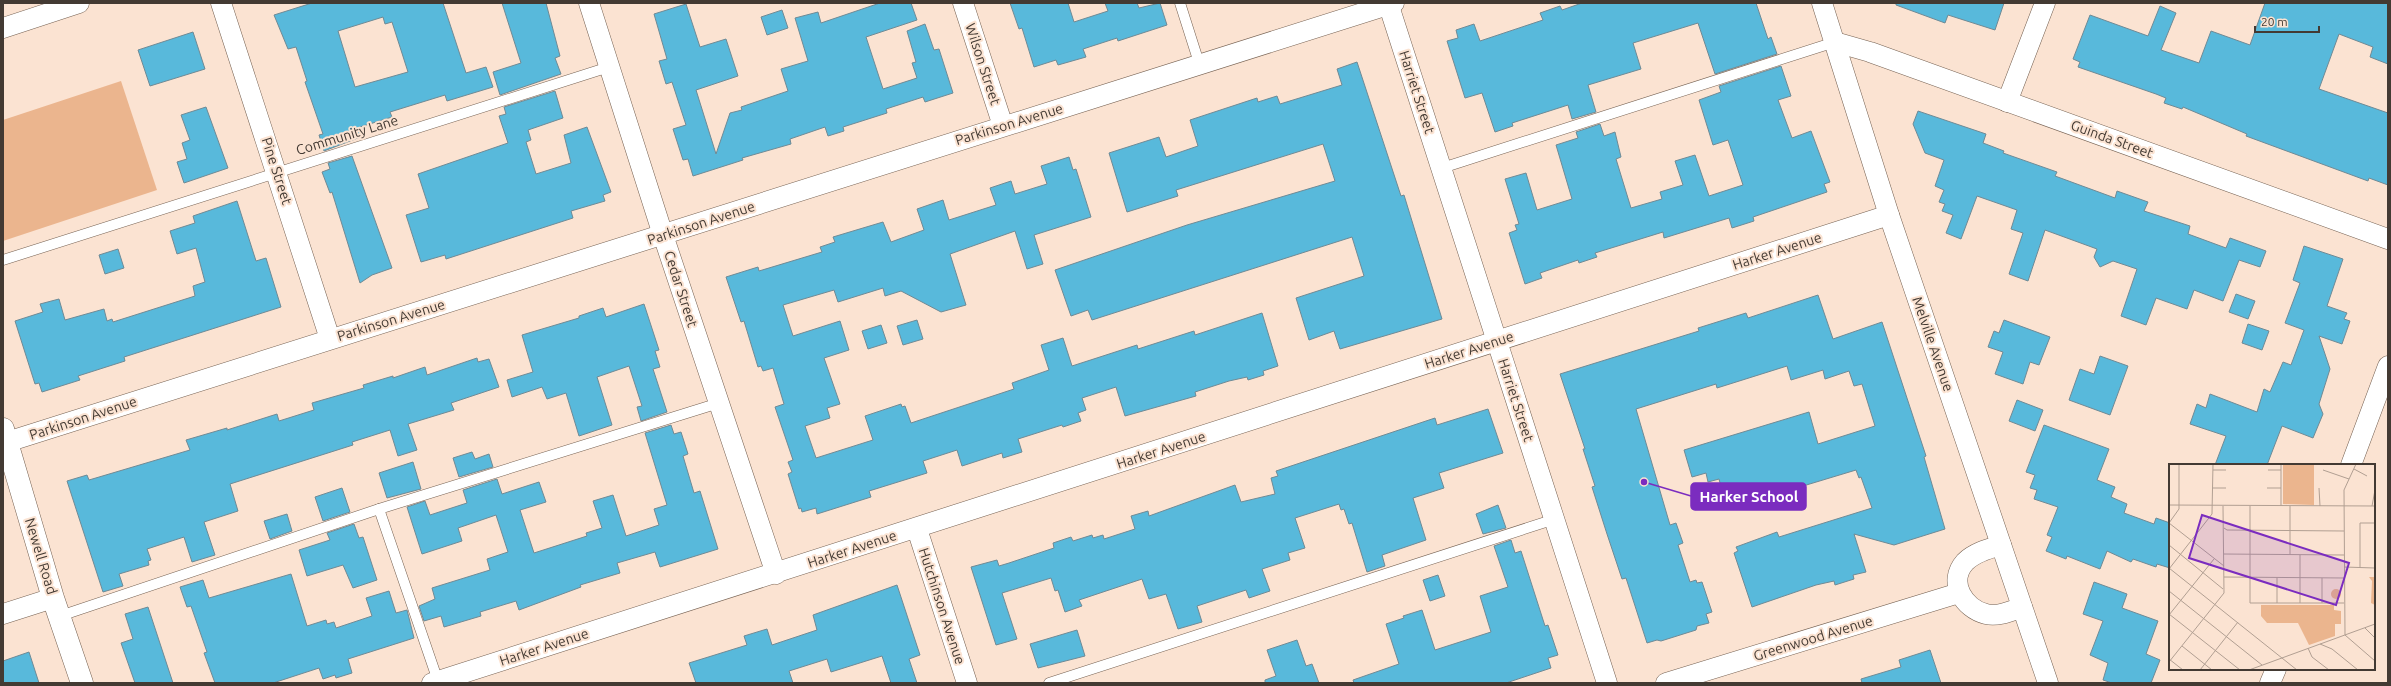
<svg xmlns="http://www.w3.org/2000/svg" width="2391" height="686" font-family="Ubuntu,sans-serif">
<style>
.green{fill:#ebb58e}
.building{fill:#58b9db;stroke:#6f8a95;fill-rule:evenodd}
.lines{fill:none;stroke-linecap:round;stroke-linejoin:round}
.service-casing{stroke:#766253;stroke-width:11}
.minor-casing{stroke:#766253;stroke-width:21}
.tertiary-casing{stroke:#766253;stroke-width:23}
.service{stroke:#fff;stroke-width:10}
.minor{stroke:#fff;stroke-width:20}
.tertiary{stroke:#fff;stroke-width:22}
.labels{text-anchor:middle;stroke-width:4;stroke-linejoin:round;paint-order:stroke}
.street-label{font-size:14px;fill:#433a33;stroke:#fbe3d2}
.inset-road{fill:none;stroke:#b19f92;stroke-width:1}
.view{fill:#7b2cbf;fill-opacity:0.15;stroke:#7b2cbf;stroke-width:2}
.inset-edge{fill:none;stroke:#433a33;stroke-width:2}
.leader{fill:none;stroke:#7b2cbf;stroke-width:1.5}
.callout-dot{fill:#7b2cbf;stroke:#fbe3d2;stroke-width:1.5}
.callout{fill:#7b2cbf;stroke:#7b2cbf;stroke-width:1.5}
.callout-label{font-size:15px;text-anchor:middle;font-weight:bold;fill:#fff}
</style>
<rect width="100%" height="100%" fill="#fbe3d2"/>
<!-- green -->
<path class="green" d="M121 81 157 190 3 241V120Z"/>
<!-- building -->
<g class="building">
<path d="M312 3H443L466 73 486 67 493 87 447 101 445 95 390 112 392 117 360 127 363 136 324 151 319 135 323 134 305 82 307 81 296 47 288 49 274 15ZM383 17 385 24 392 22 408 72 355 87 338 31Z"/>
<path d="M502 3H546L560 56 555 58 561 74 500 95 493 72 521 63Z"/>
<path d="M880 3H911L917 20 866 37 883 89 917 78 912 63 916 62 907 31 925 24 934 50 939 49 953 93 925 102 923 97 886 109 887 113 843 127 844 131 828 136 825 127 790 139 791 144 742 158 743 160 693 176 688 159 683 160 673 129 686 125 672 82 666 84 659 61 667 59 654 14 686 4 700 47 726 39 738 76 696 90 716 154 730 113 742 110 741 107 788 91 781 69 808 61 795 18 818 12 821 23Z"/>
<path d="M1010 3H1068L1074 22 1108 11 1105 3H1137L1139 8 1160 3 1167 25 1118 41 1117 38 1083 49 1086 57 1058 65 1056 60 1034 67 1022 28 1019 29Z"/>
<path d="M1582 3H1756L1768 39 1771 37 1777 54 1715 74 1698 23 1633 43 1641 69 1588 85 1596 112 1572 119 1568 105 1512 123 1513 126 1495 132 1482 93 1465 98 1447 41 1458 38 1456 30 1474 24 1480 41 1543 20 1540 13 1560 6 1562 10Z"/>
<path d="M1896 3H2004L1995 30 1948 15 1945 23 1896 5Z"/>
<path d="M2265 3H2388V64L2370 57 2373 47 2339 34 2319 89 2388 113V185L2369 178 2368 181 2246 136 2247 134 2183 107 2182 109 2164 103 2166 98 2156 94 2078 67 2080 62 2073 59 2090 15 2148 36 2160 6 2176 13 2161 50 2199 63 2211 31 2250 45Z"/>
<path d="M782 10 788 28 767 35 761 17Z"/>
<path d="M193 32 205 69 150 86 138 50Z"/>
<path d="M1357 62 1401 196 1404 195 1442 319 1340 349 1334 331 1309 340 1296 298 1364 276 1352 237 1092 320 1088 310 1071 316 1055 270 1187 225 1335 181 1323 144 1176 190 1178 196 1127 212 1109 153 1159 137 1166 157 1198 146 1190 120 1257 98 1258 102 1277 96 1280 104 1342 85 1337 69Z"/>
<path d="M1781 66 1791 96 1778 100 1792 138 1811 131 1830 182 1824 184 1827 192 1753 217 1754 221 1732 228 1729 218 1664 238 1663 232 1595 253 1597 257 1579 263 1578 260 1540 273 1542 278 1525 284 1509 233 1517 230 1515 225 1519 224 1505 179 1526 173 1537 210 1572 199 1556 145 1578 138 1576 132 1600 124 1604 136 1615 132 1621 157 1616 159 1631 208 1662 199 1660 192 1683 185 1675 161 1695 155 1709 196 1743 185 1728 140 1713 145 1699 100 1721 92 1719 86Z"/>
<path d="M555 91 563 118 528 130 531 140 526 142 536 174 571 163 564 135 587 127 611 192 603 195 605 201 571 211 573 218 446 259 445 255 421 262 406 215 429 208 418 174 508 143 499 116 506 114 504 107Z"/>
<path d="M206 107 228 168 184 183 177 162 187 159 182 143 190 140 181 115Z"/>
<path d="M1918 111 1986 134 1983 143 2004 151 2003 153 2057 172 2055 176 2115 198 2117 191 2148 202 2144 211 2190 226 2188 234 2226 248 2230 238 2266 251 2260 267 2239 260 2223 301 2194 290 2187 309 2156 298 2146 325 2121 316 2137 269 2113 261 2100 267 2094 257 2097 249 2045 230 2028 281 2009 274 2023 233 2011 229 2017 210 1977 196 1961 239 1946 233 1953 215 1942 211 1945 204 1939 202 1944 190 1935 186 1944 160 1925 153 1913 124Z"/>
<path d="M352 156 392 268 372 275 360 283 332 192 330 193 322 172 330 169 328 163Z"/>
<path d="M1069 157 1073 170 1076 169 1091 217 1034 235 1043 264 1027 269 1015 231 950 254 966 305 941 312 901 291 885 296 883 288 838 302 834 290 783 305 793 336 840 321 849 350 824 358 840 404 827 408 830 418 805 426 816 458 873 440 865 416 901 404 902 407 905 406 911 423 1014 389 1012 383 1049 370 1041 345 1063 338 1072 366 1137 345 1138 349 1194 331 1195 335 1262 313 1278 366 1263 371 1264 375 1248 380 1247 377 1229 381 1195 392 1196 396 1125 416 1116 387 1082 398 1086 410 1078 413 1081 421 1063 427 1062 425 1018 439 1022 452 1003 458 1002 453 962 466 957 450 923 461 927 473 869 491 871 497 817 514 816 508 802 512 801 508 799 509 788 474 792 472 788 462 793 460 775 407 784 404 773 368 763 371 761 366 758 367 744 321 741 322 726 277 758 267 759 271 822 252 820 247 835 242 833 237 883 222 891 242 924 230 917 209 943 200 949 220 996 205 990 188 1011 181 1015 194 1047 184 1041 166Z"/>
<path d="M237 201 256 261 266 258 281 307 124 357 125 361 78 376 80 380 42 392 39 383 35 384 15 321 43 312 40 304 59 299 65 320 104 309 107 321 112 319 113 322 195 296 193 286 205 282 196 248 177 254 170 231 195 223 193 216Z"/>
<path d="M2304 246 2343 259 2327 306 2347 313 2344 319 2350 321 2342 344 2319 336 2330 369 2319 404 2323 414 2313 438 2282 426 2267 465H2215L2226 436 2190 424 2197 404 2206 408 2210 394 2257 412 2264 389 2270 392 2283 362 2291 365 2304 330 2285 323 2300 283 2293 280Z"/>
<path d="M118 249 124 268 105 274 99 255Z"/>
<path d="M2236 294 2255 301 2248 319 2229 312Z"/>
<path d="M1818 295 1833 339 1882 322 1926 456 1924 457 1945 529 1894 545 1854 534 1866 572 1853 575 1854 579 1835 585 1834 581 1816 585 1752 607 1734 553 1738 551 1736 547 1777 532 1779 537 1872 508 1861 477 1859 478 1856 470 1770 496 1768 489 1725 502 1719 479 1708 482 1706 473 1692 477 1684 450 1809 412 1818 444 1875 426 1862 384 1854 386 1849 371 1825 379 1823 370 1791 380 1787 366 1717 388 1716 384 1636 409 1670 525 1676 523 1683 543 1678 545 1690 582 1696 580 1697 583 1702 582 1712 612 1706 614 1709 623 1697 626 1696 630 1661 641 1657 640 1647 643 1626 578 1622 579 1607 534 1592 487 1595 486 1583 449H1585L1560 374 1699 331 1698 328 1746 313 1748 318Z"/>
<path d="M644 304 659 350 655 351 660 367 653 369 667 412 641 421 637 407 642 406 629 366 597 377 612 425 579 436 566 393 547 399 542 387 512 397 507 380 533 372 522 335 579 318V316L603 308 606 317Z"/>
<path d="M917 320 923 339 903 345 897 326Z"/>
<path d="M2004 320 2050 337 2039 365 2030 362 2023 384 1995 374 2003 352 1988 347 1994 331 1999 333Z"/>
<path d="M2248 324 2269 331 2262 350 2242 343Z"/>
<path d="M881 325 887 343 868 349 862 331Z"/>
<path d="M2100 356 2128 366 2110 415 2069 400 2080 369 2094 374Z"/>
<path d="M477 358 478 362 489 359 499 387 451 403 454 410 408 424 417 450 398 456 390 430 352 442 353 445 230 484 238 511 204 522 215 555 192 562 184 537 147 549 151 560 148 561 149 565 119 574 123 586 103 592 67 481 87 475 89 480 190 450 186 440 227 428V430L277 414 279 421 314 410 312 403 364 388 363 385 393 376V378L425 367 427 375Z"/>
<path d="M2017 400 2043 410 2035 431 2009 421Z"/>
<path d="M1488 409 1503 453 1439 473 1444 488 1413 498 1426 540 1382 555 1385 566 1367 572 1352 523 1349 524 1344 509 1341 510 1339 504 1295 518 1305 548 1288 553 1290 560 1262 569 1270 591 1249 598 1246 590 1197 606 1202 622 1178 629 1166 594 1149 599 1142 579 1079 600 1082 606 1065 612 1058 590 1055 591 1051 578 1002 593 1017 639 996 645 971 567 997 560 999 566 1009 563 1054 548 1053 543 1071 537 1073 541 1092 535 1093 538 1103 535 1104 539 1135 529 1131 516 1148 511 1149 516 1235 485 1241 502 1275 494 1271 478 1278 476 1276 471 1435 418 1437 425Z"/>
<path d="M671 425 674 434 681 432 688 454 683 456 694 493 700 491 718 549 660 567 655 552 617 563 620 573 580 585 581 587 519 610 516 601 480 612 481 616 444 627 441 616 424 621 419 606 435 599 432 588 490 570 487 559 508 552 496 515 458 528 462 541 422 554 407 507 425 501 430 515 467 503 463 490 497 479 502 494 539 482 546 502 520 510 534 553 587 536 586 533 602 528 593 501 613 495 626 536 659 525 654 509 667 505 645 433Z"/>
<path d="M2044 425 2109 449 2097 480 2115 487 2111 497 2127 504 2124 513 2154 524 2156 518 2170 523V568L2157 564 2156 567 2133 559 2131 562 2107 551 2100 569 2067 556 2066 559 2046 551 2052 537 2047 535 2058 507 2034 499 2037 490 2030 488 2035 475 2026 472Z"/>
<path d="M472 452 475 459 489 454 493 467 459 477 453 458Z"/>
<path d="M413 462 421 489 387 498 379 473Z"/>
<path d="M342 488 350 512 323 521 315 497Z"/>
<path d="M1498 505 1506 528 1483 534 1476 514Z"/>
<path d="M287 514 292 531 270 539 264 521Z"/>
<path d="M354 524 359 538 363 537 377 580 353 588 343 565 307 576 299 550 330 540 327 533Z"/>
<path d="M1511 540 1515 553 1521 551 1545 626 1548 625 1558 655 1548 658 1551 668 1506 683H1354L1353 680 1399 664 1386 624 1404 618 1403 616 1422 610 1435 650 1491 632 1480 596 1508 587 1494 546Z"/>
<path d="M291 574 307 626 326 620 327 624 334 622 336 628 372 616 366 598 389 591 396 613 407 610 414 638 348 659 352 673 336 678 335 675 323 679 319 668 273 683H215L204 653 207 652 191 606 187 607 180 587 203 580 209 598Z"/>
<path d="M1438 575 1445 596 1430 601 1423 580Z"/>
<path d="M2094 582 2127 594 2122 608 2158 621 2146 654 2160 660 2151 683H2112L2103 680 2108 663 2090 655 2103 621 2083 614Z"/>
<path d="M897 585 920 655 909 659 917 683H891L882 656 831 672 827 659 789 671 793 683H696L689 663 747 645 744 636 767 629 772 645 817 630 813 615Z"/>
<path d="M148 607 173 683H135L121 643 133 639 125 614Z"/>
<path d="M1077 630 1085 656 1038 668 1030 644Z"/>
<path d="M1297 640 1306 666 1312 664 1319 683H1265V680L1276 676 1267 650Z"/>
<path d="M1930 650 1941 683H1862L1861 679 1901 667 1899 660Z"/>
<path d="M29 652 39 683H3V661Z"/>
</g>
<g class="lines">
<defs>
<g id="service">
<path d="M1180 3 1200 66"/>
<path d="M1442 168 1835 42"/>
<path d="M3 260 609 67"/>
<path d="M379 509 438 681"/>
<path d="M60 616 379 509 719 403"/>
<path d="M1049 683 1555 519"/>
</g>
<g id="minor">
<path d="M221 3 330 339"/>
<path d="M589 3 663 235 776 574"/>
<path d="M963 3 1003 126"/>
<path d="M1388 3 1607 683"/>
<path d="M1822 3 1889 215 2048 683"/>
<path d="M3 28 79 3"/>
<path d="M1835 42 1870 52 2388 239"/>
<path d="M2007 102 2045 3"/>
<path d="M7 442 1394 3"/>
<path d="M2351 465 2388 366"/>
<path d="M917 529 967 683"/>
<path d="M2001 545C1988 549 1974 553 1965 562 1947 582 1964 609 1986 614 1998 617 2011 611 2022 607"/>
<path d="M3 614 53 598"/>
<path d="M432 683 1889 215"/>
<path d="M1666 683 1959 593"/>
<path d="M2270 683 2276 669"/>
</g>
<path id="tertiary" d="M3 429 53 598 82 683"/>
</defs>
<!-- service casing -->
<use href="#service" class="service-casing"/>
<!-- minor casing -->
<use href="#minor" class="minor-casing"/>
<!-- tertiary casing -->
<use href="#tertiary" class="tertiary-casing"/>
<!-- service -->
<use href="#service" class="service"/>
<!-- minor -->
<use href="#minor" class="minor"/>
<!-- tertiary -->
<use href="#tertiary" class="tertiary"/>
</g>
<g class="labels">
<!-- street labels -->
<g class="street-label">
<text transform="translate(983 64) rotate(72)" y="5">Wilson Street</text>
<text transform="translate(1417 92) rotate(72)" y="5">Harriet Street</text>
<text transform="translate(1009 124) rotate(-17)" y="5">Parkinson Avenue</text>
<text transform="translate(347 135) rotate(-17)" y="5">Community Lane</text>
<text transform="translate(2112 139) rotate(20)" y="5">Guinda Street</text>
<text transform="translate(277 171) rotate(72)" y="5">Pine Street</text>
<text transform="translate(701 223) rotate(-18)" y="5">Parkinson Avenue</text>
<text transform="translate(1777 251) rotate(-18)" y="5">Harker Avenue</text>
<text transform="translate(681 289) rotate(72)" y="5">Cedar Street</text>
<text transform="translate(391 320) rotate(-17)" y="5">Parkinson Avenue</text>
<text transform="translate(1933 344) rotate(71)" y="5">Melville Avenue</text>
<text transform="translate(1469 350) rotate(-18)" y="5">Harker Avenue</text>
<text transform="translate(1516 400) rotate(72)" y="5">Harriet Street</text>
<text transform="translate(83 418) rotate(-18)" y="5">Parkinson Avenue</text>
<text transform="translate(1161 450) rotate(-18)" y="5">Harker Avenue</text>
<text transform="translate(852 549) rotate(-18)" y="5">Harker Avenue</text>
<text transform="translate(41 556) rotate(73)" y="5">Newell Road</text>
<text transform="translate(942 606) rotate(72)" y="5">Hutchinson Avenue</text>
<text transform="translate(1813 638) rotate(-17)" y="5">Greenwood Avenue</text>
<text transform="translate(544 647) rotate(-18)" y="5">Harker Avenue</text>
</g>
</g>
<!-- overview -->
<g transform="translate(2169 464)">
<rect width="206" height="206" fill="#fbe3d2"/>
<path d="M114 0H145V41L114 40ZM200 113H206V141L202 139 203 117ZM162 130a5 5 0 1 1 10 0a5 5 0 1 1-10 0ZM92 141H165V146L172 147V160H166V172L140 181 129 159H98L92 152Z" fill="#ebb58e"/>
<path class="inset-road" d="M187 0 175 26 176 171 206 197M185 5 198 12M44 6H57M99 6H112M154 6 180 15M44 24H57M98 24H112M150 24 151 42M0 41 206 42M81 42V139H175M112 42V0M203 42 206 26M0 59 55 102M0 59 10 45V0M55 64 58 66 175 67M0 81 54 125M55 90 175 91M121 90V42M131 91V139M175 103 206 104M0 104 128 206M191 104V59H206M0 105 43 50 44 0M55 113 175 114M108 114V139M0 127 93 201M153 139V114M0 150 71 206M0 151 45 95M196 164 206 174M151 180 163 185 189 206M13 182 43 206M139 184 143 193 160 206M0 195 14 206M0 198 55 129 54 42M31 206 69 158M80 206 206 160"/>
<path class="view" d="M33 51 180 99 167 141 20 94Z"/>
<rect width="206" height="206" class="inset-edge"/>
</g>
<!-- callouts -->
<path class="leader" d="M1644 482L1691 496"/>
<circle class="callout-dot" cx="1644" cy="482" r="4"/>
<rect class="callout" x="1691" y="483" width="115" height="27" rx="4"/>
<g class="callout-label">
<text x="1749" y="502">Harker School</text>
</g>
<!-- border -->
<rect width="2391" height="686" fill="none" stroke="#433a33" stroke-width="8"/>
<!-- scale -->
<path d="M2255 26v6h64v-6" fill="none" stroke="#433a33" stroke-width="2"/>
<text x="2261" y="26" font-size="12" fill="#433a33" stroke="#fbe3d2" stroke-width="3" paint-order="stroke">20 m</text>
</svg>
